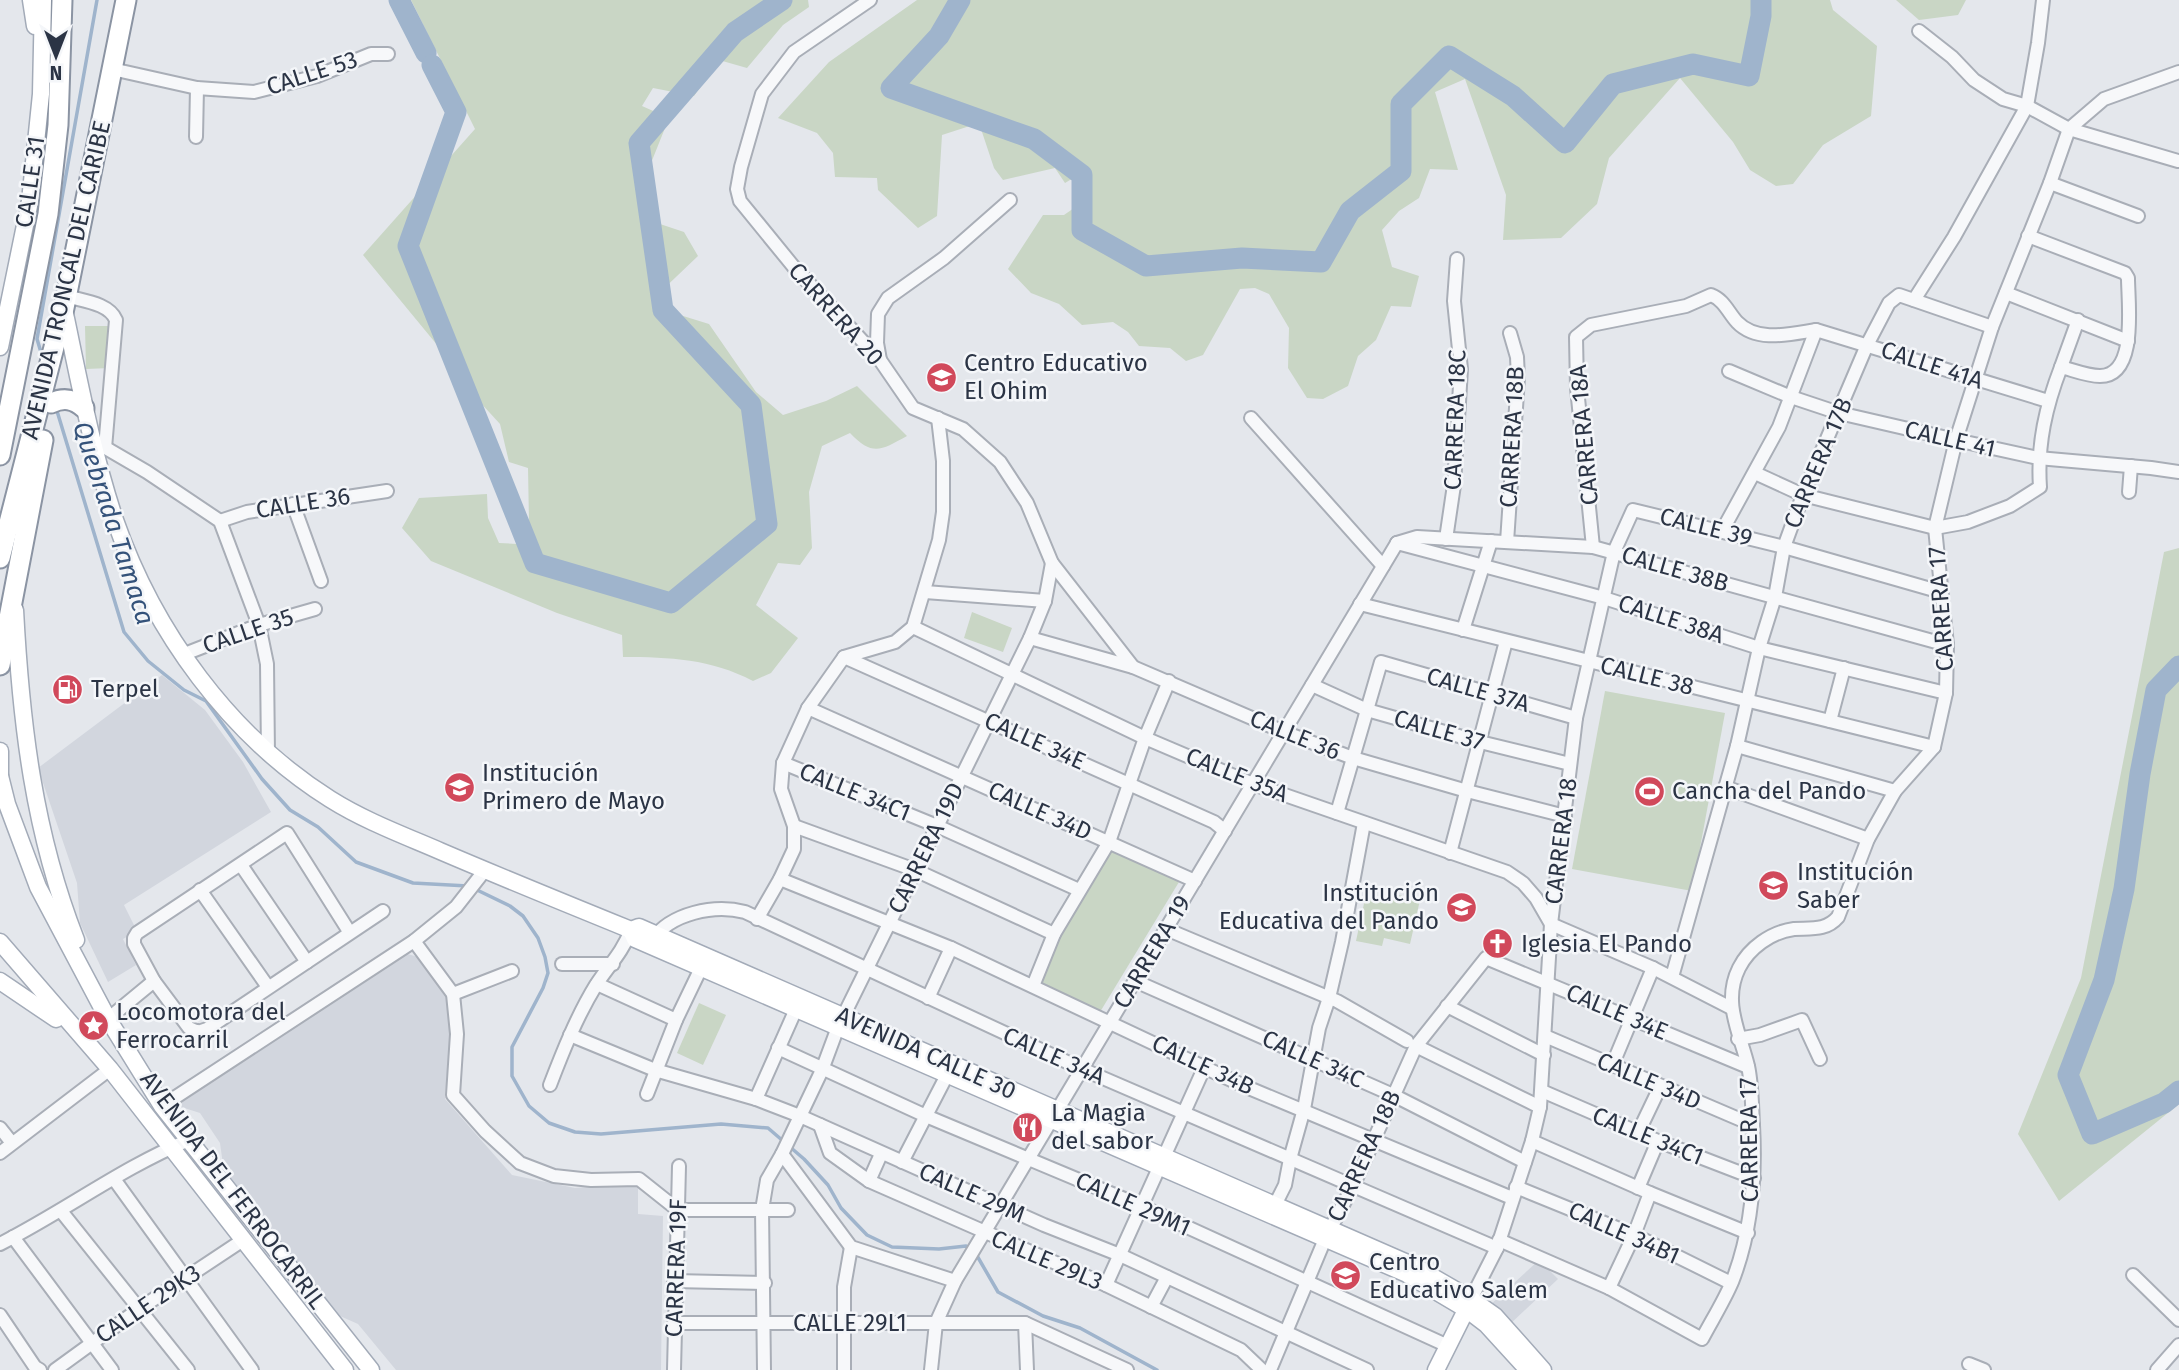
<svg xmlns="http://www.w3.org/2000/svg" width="2179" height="1370" font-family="'Fira Sans',sans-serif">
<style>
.built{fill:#d2d6de}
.green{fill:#c9d6c5}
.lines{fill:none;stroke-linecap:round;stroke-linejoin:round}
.stream{stroke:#9fb4cc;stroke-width:3.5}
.river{stroke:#9fb4cc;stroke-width:21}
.minor-casing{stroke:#a9aeb7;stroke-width:16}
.major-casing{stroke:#a3abb8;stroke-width:19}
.highway-casing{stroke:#8b94a3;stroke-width:23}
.minor{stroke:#f7f8fa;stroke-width:12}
.major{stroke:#fff;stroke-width:16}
.highway{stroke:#fff;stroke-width:19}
.labels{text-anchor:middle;stroke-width:5;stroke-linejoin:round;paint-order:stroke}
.street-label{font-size:24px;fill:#2b3445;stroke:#f4f6f9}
.poi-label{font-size:24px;fill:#2b3445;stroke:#f4f6f9;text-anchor:start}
.water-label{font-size:26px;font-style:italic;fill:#34527a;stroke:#f4f6f9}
</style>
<rect width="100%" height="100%" fill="#e4e7ec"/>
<!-- built -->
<g class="built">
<path d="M162 675 205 710 243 762 271 812 124 905 137 931 123 939 136 965 108 982 80 923 77 883 38 768Z"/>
<path d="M404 953 418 957 452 1006 445 1099 512 1175 575 1188 638 1183V1214L663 1216 661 1370H396L358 1324 340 1316 224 1172 220 1143 200 1113 178 1106 175 1101Z"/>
<path d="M1539 1260 1558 1279 1508 1326 1489 1306Z"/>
</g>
<!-- green -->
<g class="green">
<path d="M411 0H808L809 7 783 25 747 68 719 60 694 96 653 88 642 106 669 118 651 163V221L684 232 698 256 655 297 667 311 709 324 756 392 783 415 826 401 857 386 907 436C881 450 873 457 850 433L822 446 809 492 812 548 800 565 778 563 756 605 798 638 771 673 753 681C711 659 670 657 623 657L622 635 557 613 431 561 402 528 419 498 487 494 488 518 499 543 517 544 529 522 528 468 509 462 500 424 479 401 466 372 452 363 363 255 475 129Z"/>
<path d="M917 0H1830L1833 10 1877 46 1871 116 1823 145 1793 184 1776 186 1750 170 1733 142 1680 78 1609 158 1597 204 1561 238 1503 240 1506 195 1465 79 1435 92 1458 170 1430 169 1419 198 1399 211 1382 230 1392 267 1419 276 1411 307 1391 306 1376 340 1358 356 1348 386 1323 399 1307 398 1288 368 1289 328 1269 294 1255 288 1240 289 1203 355 1186 361 1170 348 1139 346 1128 332 1113 322 1082 325 1059 304 1031 293 1008 269 1043 215H1064L1087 199 1088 194 1075 177 1065 183 1055 168 1003 180 994 168 979 123 942 135 937 216 918 228 878 190 877 178 835 177 833 153 817 133 778 118 829 62Z"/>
<path d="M1896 0H1966L1958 15 1919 20Z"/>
<path d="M85 326H109L110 368 86 369Z"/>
<path d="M2179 548V1104L2059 1201 2018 1134 2081 978 2164 552Z"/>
<path d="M972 612 1012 628 1003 652 964 638Z"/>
<path d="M1605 691 1725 713 1692 891 1572 869Z"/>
<path d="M1106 846 1182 877 1100 1012 1037 980Z"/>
<path d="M1366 894 1392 900 1391 903 1394 894 1420 900 1410 944 1384 938 1382 946 1356 941Z"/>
<path d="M699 1003 726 1015 703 1065 677 1053Z"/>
</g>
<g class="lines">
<!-- stream -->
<g class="stream">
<path d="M43 359 37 339 97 0"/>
<path d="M57 411 124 632 148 661 184 690 206 701 262 779 290 810 318 827 356 862 413 883 468 886"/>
<path d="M475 889 510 906 523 916 538 938 545 957 548 973 543 988 512 1047V1076L529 1106 549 1123 575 1132 601 1134 721 1124 768 1128 804 1159 828 1185 841 1208 867 1235 892 1247 939 1249 966 1246 970 1249"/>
<path d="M976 1254 998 1292 1043 1316 1080 1328 1157 1370"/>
</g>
<!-- river -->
<g class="river">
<path d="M399 0 426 53"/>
<path d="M960 0 939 36 891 88 1034 139 1082 175V230L1146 266 1242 258 1321 262 1350 211 1401 171V104L1449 56 1513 96 1565 143 1613 84 1693 64 1749 76 1761 16V0"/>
<path d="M432 65 456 112 408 246 535 563 671 603 767 524 751 405 663 310 639 143 735 32 782 0"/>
<path d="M2179 666 2156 690 2140 774 2124 889 2104 980 2068 1075 2092 1134 2164 1103 2179 1091"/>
</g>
<defs>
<g id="minor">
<path d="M870 0 794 52 762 94 741 167 737 189 740 201 793 266 880 360 913 408 963 429 1000 462 1027 503 1052 563 1133 667"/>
<path d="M1919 31 1952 57 1974 80 2003 99 2027 106 2069 129 2178 161"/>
<path d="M112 69 197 88 254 92 317 76 371 54H388"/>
<path d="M196 137 197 88"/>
<path d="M2050 183 2138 216"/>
<path d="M2006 293 2128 341"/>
<path d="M66 296C83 301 109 303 116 320L105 448"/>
<path d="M1914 300 1954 237 2027 106 2038 43 2043 0"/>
<path d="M880 360 877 343 878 314 888 298 944 258 1010 200"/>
<path d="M2061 367 2078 320"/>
<path d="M1729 371 1791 397 1839 413 1956 440 2038 458 2151 468 2179 472"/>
<path d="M1251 418 1383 566"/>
<path d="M92 440 147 472 220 521 259 625 267 664 268 754"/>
<path d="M1755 473 1803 495 1935 528 1968 522 2010 506 2040 487C2037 444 2046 406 2061 367 2073 370 2087 376 2100 376 2138 376 2128 303 2128 278L2125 273 2028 236"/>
<path d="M2129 492 2131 466"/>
<path d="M293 504 321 581"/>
<path d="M220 521 247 512 387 491"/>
<path d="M1722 531 1779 427 1816 330"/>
<path d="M1446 539 1454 485 1461 369 1454 301 1457 259"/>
<path d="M1507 542 1518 378 1517 357 1510 333"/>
<path d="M1397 543 1604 598 1759 648 1946 693"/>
<path d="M1397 543 1417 537 1593 547 1947 645"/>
<path d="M1593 547 1577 388 1576 337 1591 325 1686 306 1711 295C1724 300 1728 312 1737 322 1757 343 1790 334 1816 330L2048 401"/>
<path d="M925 592 1045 601"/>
<path d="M1360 604 1934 747"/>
<path d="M913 627 1145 738 1253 784 1507 872 1523 883 1536 898 1551 924 1653 968 1731 1008"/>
<path d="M1463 630 1491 541"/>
<path d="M1030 638 1133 667 1284 732 1353 758 1467 791 1565 816"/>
<path d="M182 655 259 625 315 609"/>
<path d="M844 657 1214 822 1225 831"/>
<path d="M1312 685 1367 710 1480 742 1570 764"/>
<path d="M808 708 1195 881"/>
<path d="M1830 721 1844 668"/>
<path d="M1737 746 1895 791"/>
<path d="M783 763 937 826 1079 890"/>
<path d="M1725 787 1868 839"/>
<path d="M1337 813 1381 662 1576 718"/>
<path d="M794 826 915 870 1054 934"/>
<path d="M1450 853 1506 641"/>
<path d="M241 865 307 962"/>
<path d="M780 879 951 948 1244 1086 1512 1198"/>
<path d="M200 890 268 987"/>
<path d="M757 919 780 879 794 849V826L781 789 783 763 808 708 844 657 895 642 913 627 939 540 943 512V461L938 418"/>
<path d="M1166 929 1337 1001 1407 1041"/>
<path d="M350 933 287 833 137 933 134 938V944L154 981 189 1028 198 1032 207 1029 383 911"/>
<path d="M652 940C671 913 714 904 745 912L1082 1069 1497 1248"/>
<path d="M414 941 453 994 457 1034 453 1095 485 1131 520 1163 554 1176 591 1180 639 1179 678 1210H788"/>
<path d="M562 964H613"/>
<path d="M1672 977 1737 746 1759 648 1775 597 1784 547 1803 495 1867 345 1889 303 1899 295 1992 327"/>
<path d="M1135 981 1393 1095 1525 1162"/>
<path d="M597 984 676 1020"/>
<path d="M1033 986 1054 934 1109 842 1145 738 1169 681"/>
<path d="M453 994 512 971"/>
<path d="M928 998 951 948"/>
<path d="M1447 1006 1544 1055"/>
<path d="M108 1019 154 981"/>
<path d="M570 1035 655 1070 756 1099 800 1116 1044 1225 1120 1255 1367 1370"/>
<path d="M1545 1036 1753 1125"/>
<path d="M1738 1039 1760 1035 1802 1020 1820 1059"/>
<path d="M1416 1046 1540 1107"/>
<path d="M778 1048 926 1116 1141 1206 1448 1346"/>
<path d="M1612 1066 1653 968"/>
<path d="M550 1085C563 1051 577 1016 596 985 609 965 622 953 631 930"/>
<path d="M1542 1091 1658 1141 1754 1178"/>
<path d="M647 1094 676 1020 701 968"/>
<path d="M756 1099 796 1009"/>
<path d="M162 1106 414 941 456 907 485 870"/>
<path d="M820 1125 830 1153 869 1181 1106 1285 1241 1350 1262 1370"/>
<path d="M0 1128 12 1143"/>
<path d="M1638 1133 1660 1087"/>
<path d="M1532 1141 1650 1193 1748 1233"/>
<path d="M0 1153 110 1069"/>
<path d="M782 1154 851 1247 955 1281"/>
<path d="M902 1162 947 1075"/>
<path d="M114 1179 252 1370"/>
<path d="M869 1181 881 1154"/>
<path d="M1516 1187 1634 1235 1731 1283"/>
<path d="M1638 1188 1658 1141"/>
<path d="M1275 1205 1285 1185 1290 1159 1304 1109 1319 1028 1329 998 1342 942 1364 823"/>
<path d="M61 1211 188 1370"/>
<path d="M13 1237 112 1370"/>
<path d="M1499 1240 1609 1288 1702 1339C1712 1320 1724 1301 1732 1282 1752 1231 1756 1178 1753 1125 1752 1106 1752 1084 1748 1066 1740 1033 1722 1002 1739 968 1749 948 1771 932 1794 929 1811 928 1826 931 1838 917L1868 839 1895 791 1934 747 1946 693 1947 645 1935 528 1956 440 1992 327 2050 183 2069 129 2104 99 2179 72"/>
<path d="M0 1244C65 1211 123 1167 189 1140"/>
<path d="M2133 1275 2179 1320"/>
<path d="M674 1281 765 1283"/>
<path d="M1106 1285 1205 1066"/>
<path d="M1609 1288 1634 1235 1650 1193"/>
<path d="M1471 1299 1497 1248 1532 1141 1540 1107 1551 924 1576 718 1614 552 1633 510 1784 547 1941 592"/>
<path d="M1151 1307 1167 1277"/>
<path d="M0 1315 35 1367 40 1370"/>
<path d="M674 1323H1025L1127 1370"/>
<path d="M1025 1323 1027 1370"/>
<path d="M1969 1364 1984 1370"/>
<path d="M55 1370 139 1309 243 1240"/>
<path d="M674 1370 679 1166"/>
<path d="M764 1370 762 1210 767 1180 782 1154 822 1070 838 1027 1030 638 1045 601 1052 563"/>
<path d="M844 1370V1287L851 1247"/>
<path d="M931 1370 936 1323 955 1281 1397 543"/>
<path d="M1270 1370 1325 1239 1354 1184 1416 1046 1486 958 1748 1067"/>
<path d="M2157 1370 2179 1345"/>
</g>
<g id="major">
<path d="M31 0 35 26"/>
<path d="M64 309C79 380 92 451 115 520 154 632 230 736 330 799 365 821 403 835 440 851 503 878 567 904 631 930L639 927 1412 1265 1471 1299 1495 1316 1543 1370"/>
<path d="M0 347 30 201 41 94 43 0"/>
<path d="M15 610C21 724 34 833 76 940"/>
<path d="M0 751V778"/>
<path d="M0 776 7 804 38 887 108 1019 162 1106 371 1370"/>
<path d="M631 930 635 939 1407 1274 1466 1309 1487 1325 1528 1370"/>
<path d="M0 942 110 1069 345 1370"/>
<path d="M0 981 56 1019"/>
<path d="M1436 1370 1471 1300"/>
</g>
<g id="highway">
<path d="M51 403C64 397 74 399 84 408"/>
<path d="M0 455 48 214 58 125 62 0"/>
<path d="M0 558 64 308 126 0"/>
<path d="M0 665 43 440"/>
</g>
</defs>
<!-- minor casing -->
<use href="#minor" class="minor-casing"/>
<!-- major casing -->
<use href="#major" class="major-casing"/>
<!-- highway casing -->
<use href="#highway" class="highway-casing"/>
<!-- minor -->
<use href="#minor" class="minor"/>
<!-- major -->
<use href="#major" class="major"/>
<!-- highway -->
<use href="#highway" class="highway"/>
</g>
<!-- icons -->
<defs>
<symbol id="school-disc" viewBox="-11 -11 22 22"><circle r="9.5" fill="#d1495b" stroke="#f4f6f9"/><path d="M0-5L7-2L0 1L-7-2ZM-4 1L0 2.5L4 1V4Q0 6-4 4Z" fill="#fff"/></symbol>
<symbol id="fuel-disc" viewBox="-11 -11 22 22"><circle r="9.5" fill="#d1495b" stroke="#f4f6f9"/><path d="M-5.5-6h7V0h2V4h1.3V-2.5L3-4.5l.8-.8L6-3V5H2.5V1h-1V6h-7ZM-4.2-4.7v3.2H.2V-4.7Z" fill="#fff"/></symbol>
<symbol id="stadium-disc" viewBox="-11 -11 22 22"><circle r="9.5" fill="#d1495b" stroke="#f4f6f9"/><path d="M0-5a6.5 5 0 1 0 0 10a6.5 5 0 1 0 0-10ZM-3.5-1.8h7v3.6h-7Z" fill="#fff"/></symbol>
<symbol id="church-disc" viewBox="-11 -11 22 22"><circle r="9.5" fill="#d1495b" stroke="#f4f6f9"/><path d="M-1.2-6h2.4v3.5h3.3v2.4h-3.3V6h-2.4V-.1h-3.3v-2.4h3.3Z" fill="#fff"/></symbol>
<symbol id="sight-disc" viewBox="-11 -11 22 22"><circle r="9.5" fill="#d1495b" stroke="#f4f6f9"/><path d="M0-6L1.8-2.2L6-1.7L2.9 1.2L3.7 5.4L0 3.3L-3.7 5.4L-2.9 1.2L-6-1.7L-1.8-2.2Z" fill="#fff"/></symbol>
<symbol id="restaurant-disc" viewBox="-11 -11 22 22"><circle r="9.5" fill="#d1495b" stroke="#f4f6f9"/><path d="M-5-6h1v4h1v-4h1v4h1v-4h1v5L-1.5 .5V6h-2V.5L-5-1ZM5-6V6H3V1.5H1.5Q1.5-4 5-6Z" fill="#fff"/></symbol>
</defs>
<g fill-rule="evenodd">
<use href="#school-disc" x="924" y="360" width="35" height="35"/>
<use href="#fuel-disc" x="50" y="672" width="35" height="35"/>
<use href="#school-disc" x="442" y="770" width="35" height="35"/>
<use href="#stadium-disc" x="1632" y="774" width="35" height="35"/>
<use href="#school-disc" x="1756" y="868" width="35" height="35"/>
<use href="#school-disc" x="1444" y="890" width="35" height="35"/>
<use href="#church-disc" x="1480" y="926" width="35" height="35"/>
<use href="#sight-disc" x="76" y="1008" width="35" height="35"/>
<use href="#restaurant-disc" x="1010" y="1110" width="35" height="35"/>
<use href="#school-disc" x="1328" y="1258" width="35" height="35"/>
</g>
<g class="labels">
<!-- street labels -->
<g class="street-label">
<text transform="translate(312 73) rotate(-18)" y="8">CALLE 53</text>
<text transform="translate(30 182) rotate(-82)" y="8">CALLE 31</text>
<text transform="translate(66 280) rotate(-77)" y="8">AVENIDA TRONCAL DEL CARIBE</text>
<text transform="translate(836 314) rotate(48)" y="8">CARRERA 20</text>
<text transform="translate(1932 365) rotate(18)" y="8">CALLE 41A</text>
<text transform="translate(1455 420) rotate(-88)" y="8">CARRERA 18C</text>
<text transform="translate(1584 435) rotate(-95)" y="8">CARRERA 18A</text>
<text transform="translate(1512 437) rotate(-87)" y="8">CARRERA 18B</text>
<text transform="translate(1950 439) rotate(13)" y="8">CALLE 41</text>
<text transform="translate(1818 463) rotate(-67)" y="8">CARRERA 17B</text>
<text transform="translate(303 503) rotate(-9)" y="8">CALLE 36</text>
<text transform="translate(1706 527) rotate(14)" y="8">CALLE 39</text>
<text transform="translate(1675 569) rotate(16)" y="8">CALLE 38B</text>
<text transform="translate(1941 609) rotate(-94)" y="8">CARRERA 17</text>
<text transform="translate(1671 619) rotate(18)" y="8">CALLE 38A</text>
<text transform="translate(248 631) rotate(-19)" y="8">CALLE 35</text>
<text transform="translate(1647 676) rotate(14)" y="8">CALLE 38</text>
<text transform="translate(1478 690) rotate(16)" y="8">CALLE 37A</text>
<text transform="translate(1439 730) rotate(16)" y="8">CALLE 37</text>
<text transform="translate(1295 735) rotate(22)" y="8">CALLE 36</text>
<text transform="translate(1035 741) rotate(24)" y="8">CALLE 34E</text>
<text transform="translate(1237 775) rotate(22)" y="8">CALLE 35A</text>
<text transform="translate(855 792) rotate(22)" y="8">CALLE 34C1</text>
<text transform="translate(1040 811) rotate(24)" y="8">CALLE 34D</text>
<text transform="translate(1561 841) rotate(-83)" y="8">CARRERA 18</text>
<text transform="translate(926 848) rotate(-64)" y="8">CARRERA 19D</text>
<text transform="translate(1152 952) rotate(-59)" y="8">CARRERA 19</text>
<text transform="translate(1617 1012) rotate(23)" y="8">CALLE 34E</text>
<text transform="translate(926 1053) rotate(24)" y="8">AVENIDA CALLE 30</text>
<text transform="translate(1054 1056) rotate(24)" y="8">CALLE 34A</text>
<text transform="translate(1313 1059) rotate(24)" y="8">CALLE 34C</text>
<text transform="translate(1203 1065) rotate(25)" y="8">CALLE 34B</text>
<text transform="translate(1649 1081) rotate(23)" y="8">CALLE 34D</text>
<text transform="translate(1648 1136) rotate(22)" y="8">CALLE 34C1</text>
<text transform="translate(1749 1140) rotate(-91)" y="8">CARRERA 17</text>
<text transform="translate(1364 1156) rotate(-65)" y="8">CARRERA 18B</text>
<text transform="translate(233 1190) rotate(53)" y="8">AVENIDA DEL FERROCARRIL</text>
<text transform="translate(972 1193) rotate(24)" y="8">CALLE 29M</text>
<text transform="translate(1133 1204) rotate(24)" y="8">CALLE 29M1</text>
<text transform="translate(1624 1233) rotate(24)" y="8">CALLE 34B1</text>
<text transform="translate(1047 1260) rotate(23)" y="8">CALLE 29L3</text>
<text transform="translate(676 1268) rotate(-88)" y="8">CARRERA 19F</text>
<text transform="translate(148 1304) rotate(-34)" y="8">CALLE 29K3</text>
<text x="850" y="1331">CALLE 29L1</text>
</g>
<!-- poi labels -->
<g class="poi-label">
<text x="964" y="371">Centro Educativo<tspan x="964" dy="28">El Ohim</tspan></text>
<text x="91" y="697">Terpel</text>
<text x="482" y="781">Institución<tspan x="482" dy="28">Primero de Mayo</tspan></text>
<text x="1672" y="799">Cancha del Pando</text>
<text x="1797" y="880">Institución<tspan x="1797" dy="28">Saber</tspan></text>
<text x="1439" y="901" text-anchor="end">Institución<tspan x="1439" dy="28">Educativa del Pando</tspan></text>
<text x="1521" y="952">Iglesia El Pando</text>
<text x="116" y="1020">Locomotora del<tspan x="116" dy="28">Ferrocarril</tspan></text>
<text x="1051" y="1121">La Magia<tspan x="1051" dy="28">del sabor</tspan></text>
<text x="1369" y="1270">Centro<tspan x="1369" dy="28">Educativo Salem</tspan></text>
</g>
<!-- water labels -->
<g class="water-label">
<text transform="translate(114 523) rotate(72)" y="9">Quebrada Tamaca</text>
</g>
</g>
<!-- north arrow -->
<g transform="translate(56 56) rotate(180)" stroke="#f4f6f9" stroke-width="5" paint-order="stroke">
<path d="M0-5L12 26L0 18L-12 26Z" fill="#2b3445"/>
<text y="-10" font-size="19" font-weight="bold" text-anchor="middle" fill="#2b3445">N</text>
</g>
</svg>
